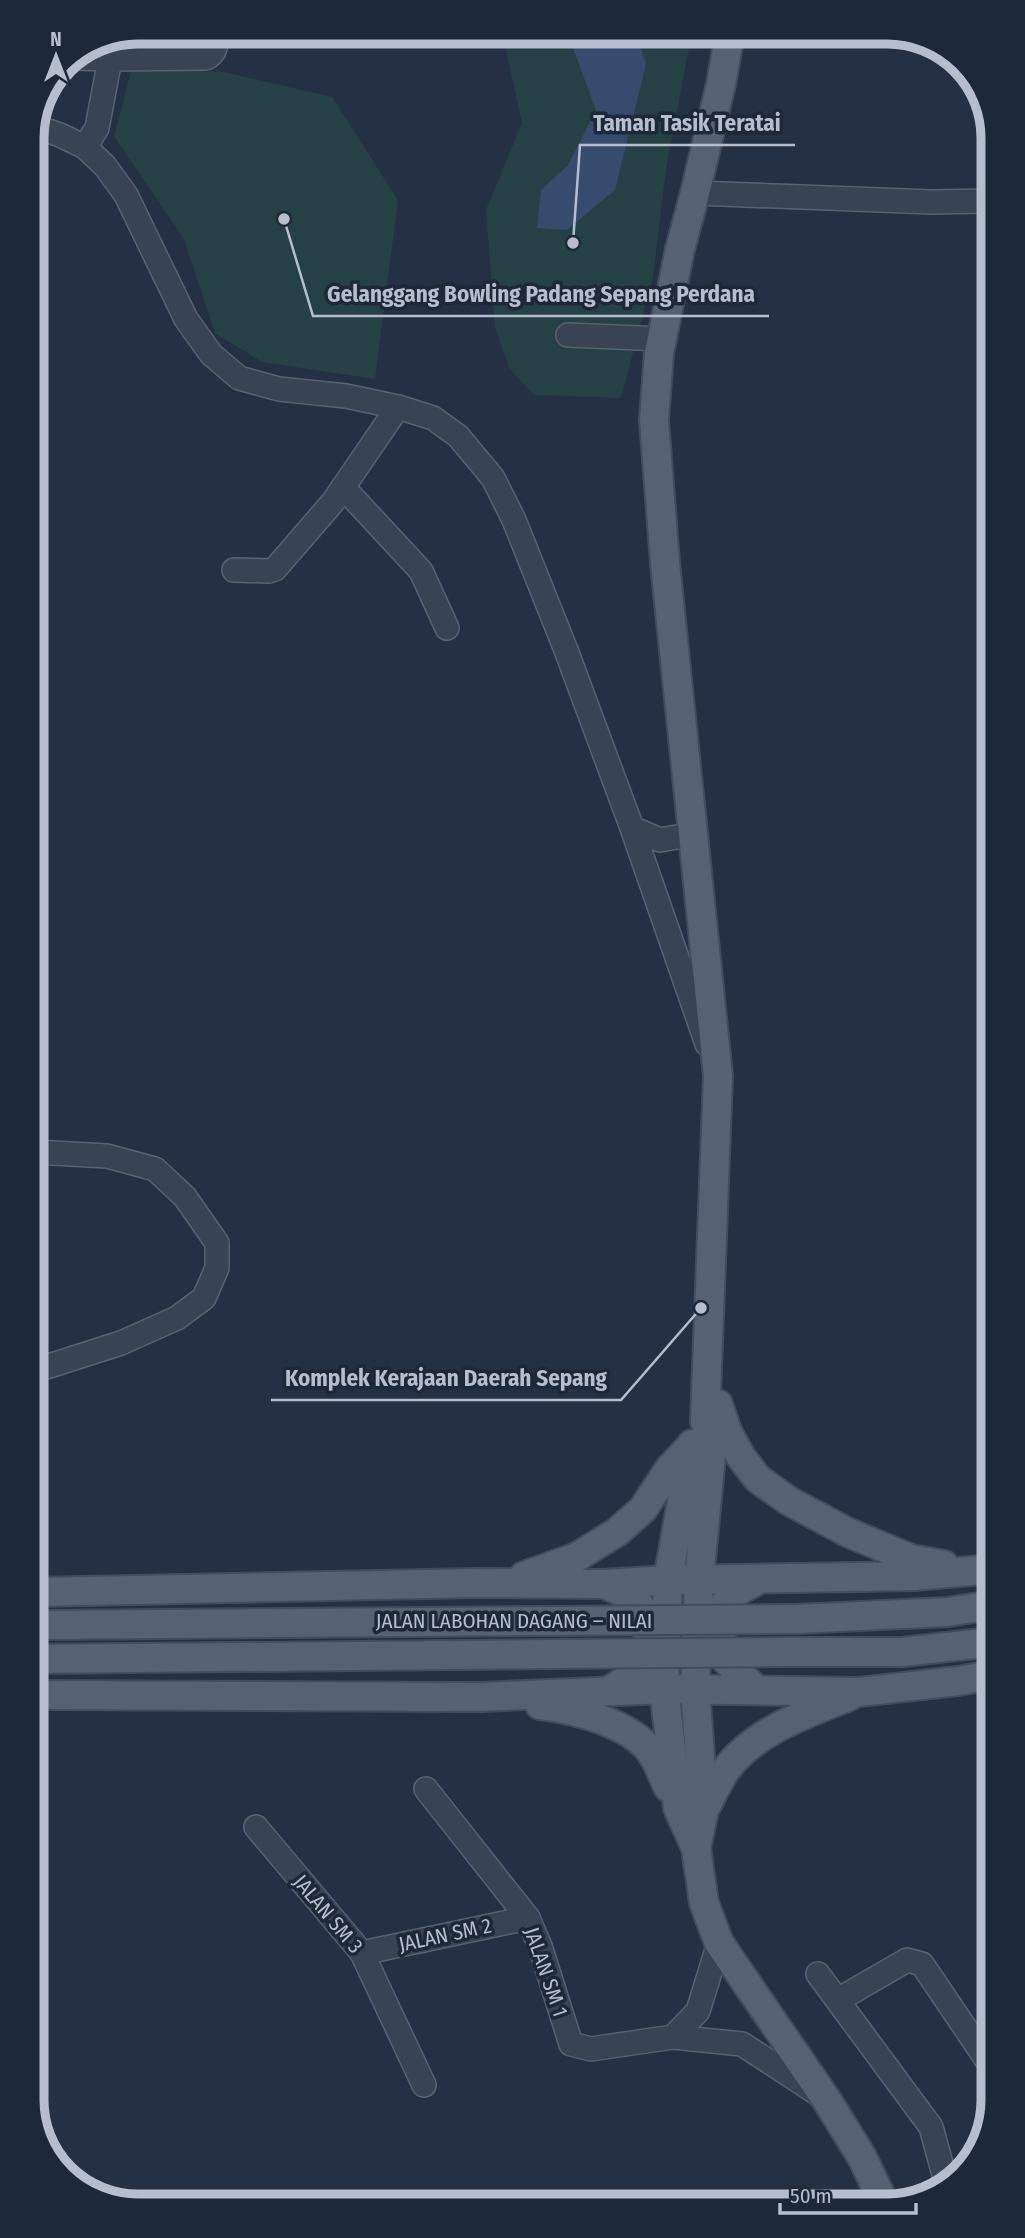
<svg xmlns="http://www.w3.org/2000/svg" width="1025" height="2238" font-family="'Fira Sans Condensed',sans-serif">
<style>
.green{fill:#264145}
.water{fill:#364b6d}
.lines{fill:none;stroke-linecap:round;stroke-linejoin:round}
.minor-casing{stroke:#576171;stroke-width:26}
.major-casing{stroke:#424c5d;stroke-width:32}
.minor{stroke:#384354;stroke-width:23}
.major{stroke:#566274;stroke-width:28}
.major-bridge-casing{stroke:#424c5d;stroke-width:32;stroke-linecap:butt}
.major-bridge{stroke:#566274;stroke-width:28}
.labels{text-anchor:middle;stroke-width:7;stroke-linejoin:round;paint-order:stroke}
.street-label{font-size:21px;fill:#b6becd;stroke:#1d2839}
.rim{fill:none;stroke:#b6becd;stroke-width:9}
.leader{fill:none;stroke:#b6becd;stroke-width:2.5}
.callout-dot{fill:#b6becd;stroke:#1d2839;stroke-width:2.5}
.callout-label{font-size:23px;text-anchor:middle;font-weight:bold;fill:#b6becd;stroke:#1d2839;stroke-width:7;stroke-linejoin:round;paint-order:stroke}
</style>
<rect width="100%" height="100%" fill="#243144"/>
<!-- green -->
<g class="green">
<path d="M502 32H692L666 169 653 277 621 398 534 395 510 369 495 328 486 210 522 123Z"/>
<path d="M132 68 224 72 332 97 398 200 375 379 262 362 215 333 184 239 114 136Z"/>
</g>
<!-- water -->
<path class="water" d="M567 32H636L646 64 615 190 567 230 537 228 541 190 568 165 596 110Z"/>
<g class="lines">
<defs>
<g id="minor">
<path d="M73 58 110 59"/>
<path d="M34 126 60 135 85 147 105 166 126 195 186 319 211 354 239 378 279 389 346 396 398 407 433 418 458 436 493 478 514 520 566 650 632 828 707 1044"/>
<path d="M85 147 97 128 110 59 206 58C217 53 216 43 217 32"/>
<path d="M695 193 932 202 988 201"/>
<path d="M568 335 662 339"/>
<path d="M343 487 421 571 447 628"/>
<path d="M234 570 269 571 275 569 333 502 398 407"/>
<path d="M632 828 660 840 694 834"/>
<path d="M35 1152 107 1156 155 1169 185 1197 217 1243V1268L204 1298 177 1318 121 1343 46 1367 35 1368"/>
<path d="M426 1789 528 1918 540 1946 571 2044 591 2049 673 2037 742 2044 820 2095"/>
<path d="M256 1827 362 1953 424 2085"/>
<path d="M362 1953 528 1918"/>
<path d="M818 1974 931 2127 946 2182"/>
<path d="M838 2000 907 1960 922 1964 993 2069"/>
<path d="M673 2037 698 2011 719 1943"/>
</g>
<g id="major">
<path d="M718 1404 727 1431 741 1457 758 1479 789 1501 847 1532 911 1559 944 1565"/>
<path d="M692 1444 668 1580 664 1689 678 1808 696 1848 704 1903 719 1943 826 2099 862 2157 883 2201"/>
<path d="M524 1576 577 1557 617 1532 643 1509 670 1468 692 1445"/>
<path d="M604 1584 635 1597 647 1620 648 1652 635 1674 609 1691"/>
<path d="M36 1592 476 1583 604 1584 668 1580 915 1576 992 1569"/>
<path d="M796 1619 947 1612 992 1605"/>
<path d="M36 1625 549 1621"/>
<path d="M795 1652H902L992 1642"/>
<path d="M36 1659 550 1654"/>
<path d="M756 1690 726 1660 720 1634 724 1605 734 1593 760 1579"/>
<path d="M36 1695 481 1697 664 1689 859 1692 958 1681 992 1675"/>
<path d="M540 1705C574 1709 630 1723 651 1752 658 1762 663 1776 668 1787"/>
<path d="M704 1810C711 1798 717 1783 725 1771 754 1731 805 1714 850 1696"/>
<path d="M696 1848 704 1810 695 1689 699 1580 712 1445 705 1421 718 1076 665 563 654 420 659 353 680 249 695 193 721 84 730 32"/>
</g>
</defs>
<!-- minor casing -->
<use href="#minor" class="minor-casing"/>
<!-- major casing -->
<use href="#major" class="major-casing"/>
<!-- minor -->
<use href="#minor" class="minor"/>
<!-- major -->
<use href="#major" class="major"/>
<defs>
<g id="major-bridge">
<path d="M549 1621 796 1619"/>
<path d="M550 1654 795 1652"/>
</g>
</defs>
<!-- major-bridge casing -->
<use href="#major-bridge" class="major-bridge-casing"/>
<!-- major-bridge -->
<use href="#major-bridge" class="major-bridge"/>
</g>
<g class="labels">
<!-- street labels -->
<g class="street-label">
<text x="514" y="1628">JALAN LABOHAN DAGANG ‒ NILAI</text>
<text transform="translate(328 1914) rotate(50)" y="7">JALAN SM 3</text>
<text transform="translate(445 1935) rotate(-12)" y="7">JALAN SM 2</text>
<text transform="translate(546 1972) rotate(71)" y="7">JALAN SM 1</text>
</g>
</g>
<!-- crop -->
<path d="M0 0H1025V2238H0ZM138 44H887A94 94 0 0 1 981 138V2100A94 94 0 0 1 887 2194H138A94 94 0 0 1 44 2100V138A94 94 0 0 1 138 44Z" fill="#1d2839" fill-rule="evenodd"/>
<path class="rim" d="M138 44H887A94 94 0 0 1 981 138V2100A94 94 0 0 1 887 2194H138A94 94 0 0 1 44 2100V138A94 94 0 0 1 138 44Z"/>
<!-- callouts -->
<path class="leader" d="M573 243L580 145H795M284 219L313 316H769M701 1308L621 1400H271"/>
<g class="callout-dot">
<circle cx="573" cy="243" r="7"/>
<circle cx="284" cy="219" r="7"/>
<circle cx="701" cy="1308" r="7"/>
</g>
<g class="callout-label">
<text x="687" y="131">Taman Tasik Teratai</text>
<text x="541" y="302">Gelanggang Bowling Padang Sepang Perdana</text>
<text x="446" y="1386">Komplek Kerajaan Daerah Sepang</text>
</g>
<!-- north arrow -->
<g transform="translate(56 56)" stroke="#1d2839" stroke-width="5" paint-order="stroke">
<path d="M0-5L12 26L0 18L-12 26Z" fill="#b6becd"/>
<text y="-10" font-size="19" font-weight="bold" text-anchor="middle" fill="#b6becd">N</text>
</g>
<!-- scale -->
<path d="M780 2203v10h136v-10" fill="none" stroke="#b6becd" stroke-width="3.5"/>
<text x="790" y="2203" font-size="21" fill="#b6becd" stroke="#1d2839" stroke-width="5" paint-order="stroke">50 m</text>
</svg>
